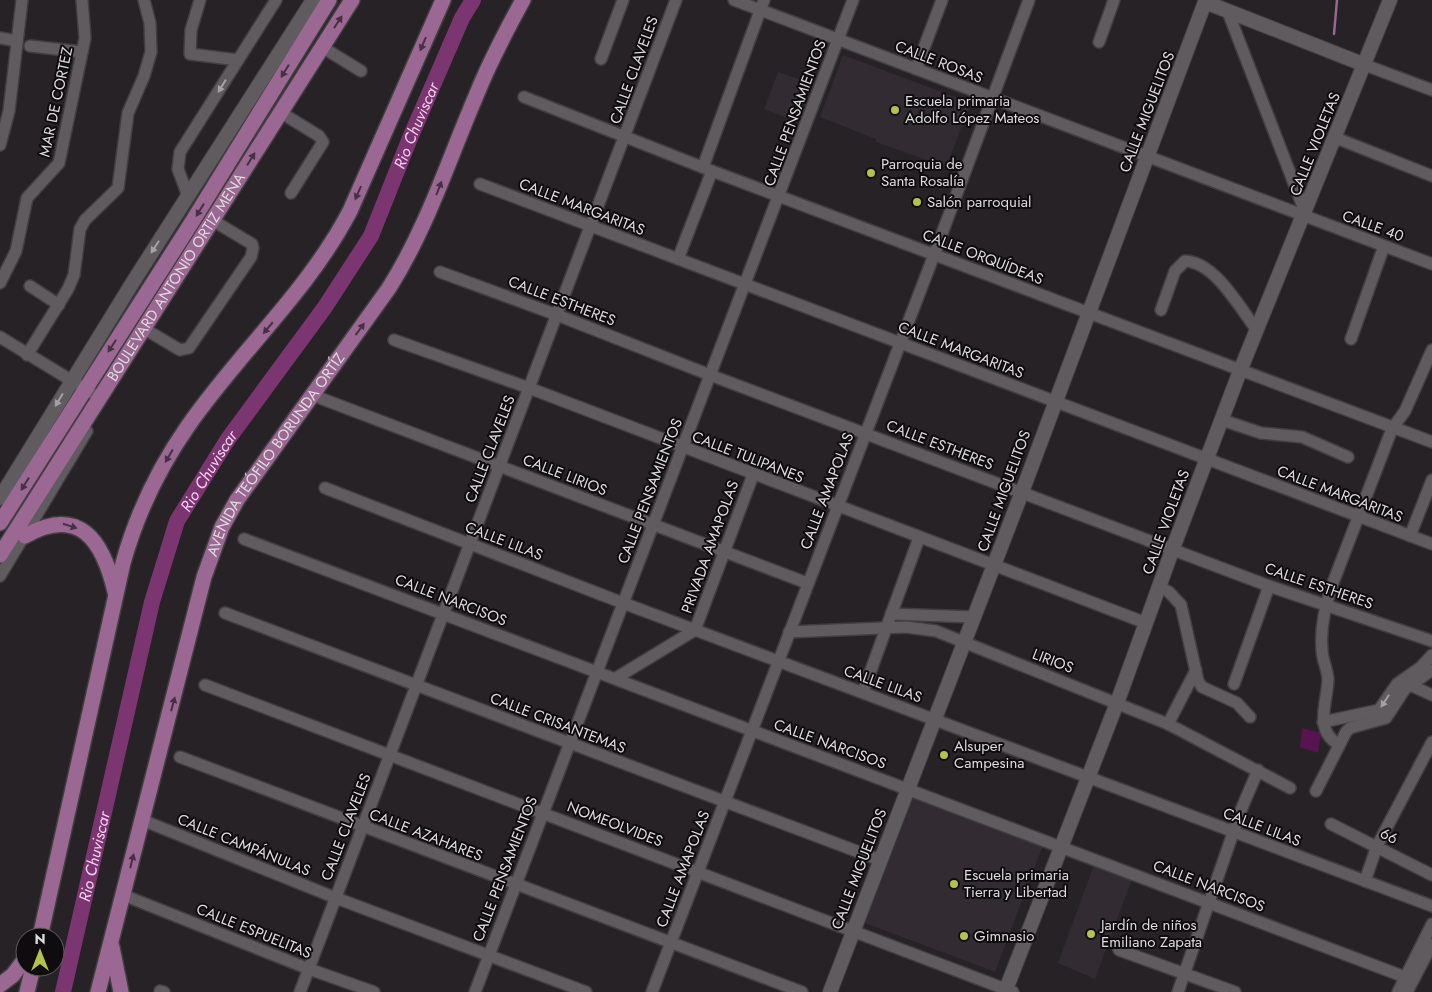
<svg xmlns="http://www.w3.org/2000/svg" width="1432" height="992" font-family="Jost,sans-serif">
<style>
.built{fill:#332b32}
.green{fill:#571450}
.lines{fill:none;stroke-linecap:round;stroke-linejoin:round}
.stream{stroke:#996892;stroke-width:2.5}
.river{stroke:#7b3672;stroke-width:16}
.minor-casing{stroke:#413e40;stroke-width:14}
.tertiary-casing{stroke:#413e40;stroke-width:16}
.primary-casing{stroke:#413e40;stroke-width:18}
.minor{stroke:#605b5f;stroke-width:11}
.tertiary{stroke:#605b5f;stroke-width:14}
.primary{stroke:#9b6793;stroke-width:15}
.oneway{fill:#463043}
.oneway2{fill:#a5a1a4}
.poi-dot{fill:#b3c24b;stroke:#0e0c0e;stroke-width:2}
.labels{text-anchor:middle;stroke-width:4;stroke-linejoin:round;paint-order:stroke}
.street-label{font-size:15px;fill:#dedbdd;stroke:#0e0c0e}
.poi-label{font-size:15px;fill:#dedbdd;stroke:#0e0c0e;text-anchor:start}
.water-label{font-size:16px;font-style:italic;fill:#f8d0f0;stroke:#0e0c0e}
</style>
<rect width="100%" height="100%" fill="#262225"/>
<!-- built -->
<g class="built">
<path d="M843 55 971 103 946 167 876 142V139L820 117Z"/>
<path d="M778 72 804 81 790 119 764 109Z"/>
<path d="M913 798 1043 845 995 972 865 923Z"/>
<path d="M1094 865 1132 879 1095 979 1058 963Z"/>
</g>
<!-- green -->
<path class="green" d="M1302 728 1321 733 1318 753 1300 747Z"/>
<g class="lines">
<!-- stream -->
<path class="stream" d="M1334 34 1337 0"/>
<!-- river -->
<path class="river" id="s1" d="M63 992 152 602 177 521 228 439 325 307 371 236 410 138 462 18 473 0"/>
<defs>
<g id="minor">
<path d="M200 0 191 30 190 54 238 60"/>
<path d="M734 0 1432 264"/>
<path d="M1228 12 1305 212"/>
<path d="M0 38 17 41"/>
<path d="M1099 42 1114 0"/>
<path d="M30 46 82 52"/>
<path d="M322 47 361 71"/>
<path d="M601 59 623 0"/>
<path d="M1365 65 1432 90"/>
<path d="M916 69 942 0"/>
<path d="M524 97 712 171 1432 442"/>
<path d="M280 112 319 136 323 142 291 193"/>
<path d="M1336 138 1432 176"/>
<path d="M0 145 9 111 22 0"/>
<path d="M703 167 764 0"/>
<path d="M480 184 1432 544"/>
<path d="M188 196 178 169 180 152 276 0"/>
<path d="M678 259 712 171"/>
<path d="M440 272 557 315 710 375 1269 586 1432 641"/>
<path d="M0 283 16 251 27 198 59 163 85 38 82 0"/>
<path d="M30 286 59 305"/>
<path d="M1161 310 1175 271 1185 261C1215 262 1239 307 1257 330"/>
<path d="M143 328 180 350 189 348 251 257 253 248 252 244 212 220"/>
<path d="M0 337 92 393"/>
<path d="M1351 339 1384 246"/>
<path d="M394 340 529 388 1146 623"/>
<path d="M27 355 68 289 74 275 80 229 85 220 118 188 128 113 144 76 151 52 150 23 144 0"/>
<path d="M312 395 807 583"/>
<path d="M1222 420 1261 433 1302 437 1348 457"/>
<path d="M325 488 623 603 1432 906"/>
<path d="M1410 536 1432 480"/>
<path d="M244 539 1405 977"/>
<path d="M0 576 87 431"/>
<path d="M1160 587 1169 592 1181 605 1198 681 1202 687 1237 703 1250 717"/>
<path d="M225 613 880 860"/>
<path d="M891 614 973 617"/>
<path d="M789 632 906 627 936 631 1168 724 1290 788"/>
<path d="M616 678 695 630 753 475"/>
<path d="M1234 684 1269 586"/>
<path d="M205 685 1013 992"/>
<path d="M1410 685 1432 695"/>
<path d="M863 692 919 538"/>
<path d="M1323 722 1379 710 1397 684 1421 667 1432 655"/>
<path d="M1168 724 1196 670"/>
<path d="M1338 744C1314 730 1327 703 1328 680 1328 670 1322 660 1322 650 1320 629 1325 607 1331 588L1392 429 1405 411 1432 350"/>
<path d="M180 757 802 992"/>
<path d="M1316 791 1346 732 1350 728 1386 718 1405 689 1432 670"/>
<path d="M142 820 336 898 586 992"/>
<path d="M1331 824 1432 875"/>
<path d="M1365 881 1377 846 1432 742"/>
<path d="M123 895 309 969 374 992"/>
<path d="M1119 950 1235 992"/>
<path d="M160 991 164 992"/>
<path d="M300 992 676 0"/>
<path d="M475 992 853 0"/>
<path d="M652 992 934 255 1029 0"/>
<path d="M1178 992 1241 810 1258 770"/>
<path d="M1398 992 1432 924"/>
<path d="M1407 992 1432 944"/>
</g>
<g id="tertiary">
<path d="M0 498 133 282 313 0"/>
<path d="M830 992 1022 492 1205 2 1365 65"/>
<path d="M1005 992 1117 703 1173 548 1240 371 1390 0"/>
</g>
<g id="primary">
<path d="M0 523 192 222 329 0"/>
<path d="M25 536C80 505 103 541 115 592"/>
<path id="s2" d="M0 555 352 0"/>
<path d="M40 937 123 563C137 513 158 469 188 426 240 351 307 293 350 211L443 0"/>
<path d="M112 947 121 992"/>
<path d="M0 985 13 975 25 959"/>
<path d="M27 992 33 967"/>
<path id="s3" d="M98 992 204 577 222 527 237 500 389 288C427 228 448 161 476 96 489 63 506 31 523 0"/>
</g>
</defs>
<!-- minor casing -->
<use href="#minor" class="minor-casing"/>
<!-- tertiary casing -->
<use href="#tertiary" class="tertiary-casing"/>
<!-- primary casing -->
<use href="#primary" class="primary-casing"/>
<!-- minor -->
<use href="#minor" class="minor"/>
<!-- tertiary -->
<use href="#tertiary" class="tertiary"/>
<!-- primary -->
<use href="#primary" class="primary"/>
</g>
<!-- one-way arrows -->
<defs><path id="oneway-solid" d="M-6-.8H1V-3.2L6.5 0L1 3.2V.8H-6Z" transform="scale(1.25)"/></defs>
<g class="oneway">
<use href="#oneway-solid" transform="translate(338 22) rotate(-57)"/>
<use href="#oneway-solid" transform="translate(423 44) rotate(113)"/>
<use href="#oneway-solid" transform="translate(285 71) rotate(122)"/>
<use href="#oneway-solid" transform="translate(251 159) rotate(-58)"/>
<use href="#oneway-solid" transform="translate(439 188) rotate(-69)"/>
<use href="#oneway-solid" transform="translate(358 193) rotate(114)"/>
<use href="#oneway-solid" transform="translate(200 210) rotate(122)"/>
<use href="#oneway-solid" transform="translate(268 328) rotate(130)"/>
<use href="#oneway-solid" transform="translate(360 329) rotate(-54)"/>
<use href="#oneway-solid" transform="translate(112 346) rotate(123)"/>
<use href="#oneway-solid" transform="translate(169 456) rotate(121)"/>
<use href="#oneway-solid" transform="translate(25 484) rotate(122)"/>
<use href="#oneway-solid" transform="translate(70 526) rotate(18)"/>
<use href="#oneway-solid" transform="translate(173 704) rotate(-75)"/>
<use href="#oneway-solid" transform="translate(132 861) rotate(-76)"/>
</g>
<g class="oneway2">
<use href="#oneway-solid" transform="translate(222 86) rotate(122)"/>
<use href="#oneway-solid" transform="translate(155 247) rotate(123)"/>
<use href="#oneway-solid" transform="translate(59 400) rotate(121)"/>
<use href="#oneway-solid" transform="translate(1385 701) rotate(123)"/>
</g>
<!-- markers -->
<g class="poi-dot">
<circle cx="895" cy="110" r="5"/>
<circle cx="871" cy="173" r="5"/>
<circle cx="917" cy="202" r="5"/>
<circle cx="944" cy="755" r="5"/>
<circle cx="954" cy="884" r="5"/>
<circle cx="1091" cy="934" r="5"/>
<circle cx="964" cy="936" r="5"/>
</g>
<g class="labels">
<!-- street labels -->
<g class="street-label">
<text transform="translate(939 62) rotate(21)" y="5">CALLE ROSAS</text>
<text transform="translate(634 70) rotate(-70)" y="5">CALLE CLAVELES</text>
<text transform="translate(56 102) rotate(-78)" y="5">MAR DE CORTEZ</text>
<text transform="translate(1147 112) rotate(-69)" y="5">CALLE MIGUELITOS</text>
<text transform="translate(795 113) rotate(-70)" y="5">CALLE PENSAMIENTOS</text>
<text transform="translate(1315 144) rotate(-68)" y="5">CALLE VIOLETAS</text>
<text transform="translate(582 207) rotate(21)" y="5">CALLE MARGARITAS</text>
<text transform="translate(1373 226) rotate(20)" y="5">CALLE 40</text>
<text transform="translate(983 257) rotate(21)" y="5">CALLE ORQUÍDEAS</text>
<text dy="5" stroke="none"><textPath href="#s2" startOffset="329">BOULEVARD ANTONIO ORTIZ MENA</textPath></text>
<text transform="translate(562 301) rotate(21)" y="5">CALLE ESTHERES</text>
<text transform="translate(961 350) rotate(21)" y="5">CALLE MARGARITAS</text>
<text transform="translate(940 445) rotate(21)" y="5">CALLE ESTHERES</text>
<text transform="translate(490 449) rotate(-69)" y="5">CALLE CLAVELES</text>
<text dy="5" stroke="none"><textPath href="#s3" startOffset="571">AVENIDA TEÓFILO BORUNDA ORTÍZ</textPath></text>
<text transform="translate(748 457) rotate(21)" y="5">CALLE TULIPANES</text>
<text transform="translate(565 475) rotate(21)" y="5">CALLE LIRIOS</text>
<text transform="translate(650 491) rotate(-69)" y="5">CALLE PENSAMIENTOS</text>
<text transform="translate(827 491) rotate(-69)" y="5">CALLE AMAPOLAS</text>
<text transform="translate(1004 491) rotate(-70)" y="5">CALLE MIGUELITOS</text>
<text transform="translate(1340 494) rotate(21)" y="5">CALLE MARGARITAS</text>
<text transform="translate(1166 522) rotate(-70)" y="5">CALLE VIOLETAS</text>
<text transform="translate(504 541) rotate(21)" y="5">CALLE LILAS</text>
<text transform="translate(710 547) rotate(-70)" y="5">PRIVADA AMAPOLAS</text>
<text transform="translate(1319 586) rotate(19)" y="5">CALLE ESTHERES</text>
<text transform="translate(451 600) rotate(21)" y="5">CALLE NARCISOS</text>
<text transform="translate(1053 661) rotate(21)" y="5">LIRIOS</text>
<text transform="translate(883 684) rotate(20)" y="5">CALLE LILAS</text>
<text transform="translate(558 723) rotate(21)" y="5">CALLE CRISANTEMAS</text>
<text transform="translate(830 744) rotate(20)" y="5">CALLE NARCISOS</text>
<text transform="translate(615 824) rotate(21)" y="5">NOMEOLVIDES</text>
<text transform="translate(346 827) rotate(-69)" y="5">CALLE CLAVELES</text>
<text transform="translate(1262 827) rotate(21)" y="5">CALLE LILAS</text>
<text transform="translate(426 835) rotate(21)" y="5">CALLE AZAHARES</text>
<text transform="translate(1389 836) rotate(27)" y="5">66</text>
<text transform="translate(244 845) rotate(22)" y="5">CALLE CAMPÁNULAS</text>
<text transform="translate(505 869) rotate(-69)" y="5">CALLE PENSAMIENTOS</text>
<text transform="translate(683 869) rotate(-69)" y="5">CALLE AMAPOLAS</text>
<text transform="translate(859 869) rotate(-69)" y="5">CALLE MIGUELITOS</text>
<text transform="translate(1209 886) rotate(21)" y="5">CALLE NARCISOS</text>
<text transform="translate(254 931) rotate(22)" y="5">CALLE ESPUELITAS</text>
</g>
<!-- poi labels -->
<g class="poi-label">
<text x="905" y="106">Escuela primaria<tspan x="905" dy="17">Adolfo López Mateos</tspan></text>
<text x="881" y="169">Parroquia de<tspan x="881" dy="17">Santa Rosalía</tspan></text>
<text x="927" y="207">Salón parroquial</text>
<text x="954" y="751">Alsuper<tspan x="954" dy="17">Campesina</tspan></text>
<text x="964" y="880">Escuela primaria<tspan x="964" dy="17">Tierra y Libertad</tspan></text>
<text x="1101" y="930">Jardín de niños<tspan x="1101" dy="17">Emiliano Zapata</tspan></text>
<text x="974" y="941">Gimnasio</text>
</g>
<!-- water labels -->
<g class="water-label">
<text dy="6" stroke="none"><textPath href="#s1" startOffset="949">Rio Chuviscar</textPath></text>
<text dy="6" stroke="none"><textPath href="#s1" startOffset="544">Rio Chuviscar</textPath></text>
<text dy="6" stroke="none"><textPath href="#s1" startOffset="139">Rio Chuviscar</textPath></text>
</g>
</g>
<!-- north arrow -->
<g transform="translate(40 952)"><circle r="24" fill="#0e0c0e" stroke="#615f61"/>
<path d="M0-4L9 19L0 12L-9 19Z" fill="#b3c24b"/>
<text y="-8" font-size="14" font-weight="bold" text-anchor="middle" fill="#dedbdd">N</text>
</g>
</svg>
